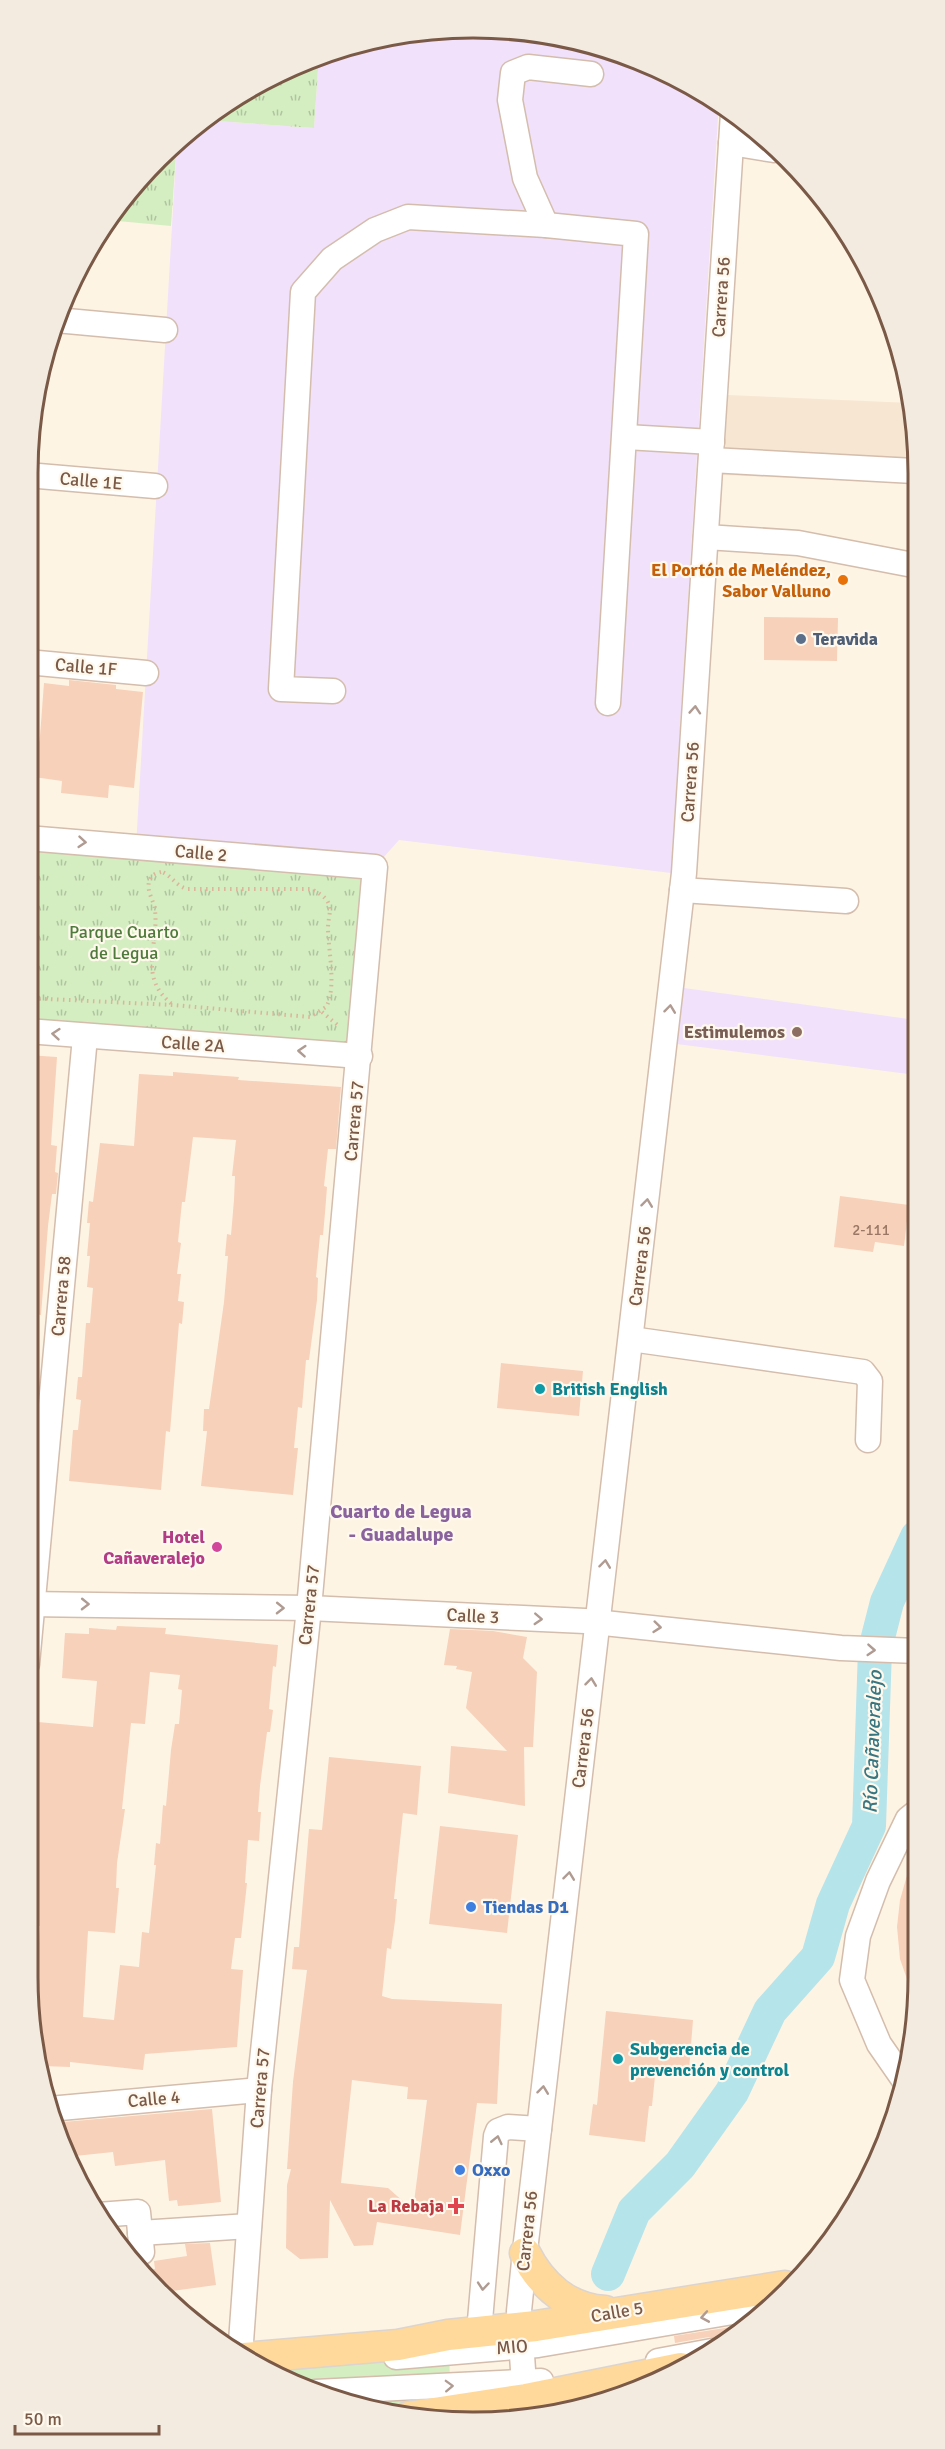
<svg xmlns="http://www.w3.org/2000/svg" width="945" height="2449" font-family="Signika,sans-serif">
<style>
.residential{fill:#f7e6d2}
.education{fill:#f1e1fb}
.grass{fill:#d4eec1}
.park{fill:url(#park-tufts)}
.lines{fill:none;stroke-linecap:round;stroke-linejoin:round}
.river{stroke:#b6e4eb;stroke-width:34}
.building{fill:#f7d1b9;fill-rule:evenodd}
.minor-casing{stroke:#d4bdac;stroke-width:27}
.major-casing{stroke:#dcd4cf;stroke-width:33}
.path{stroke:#dcb49c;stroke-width:4;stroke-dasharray:1.5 4.5;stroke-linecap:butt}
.minor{stroke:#fff;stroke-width:24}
.major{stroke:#ffd99b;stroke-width:30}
.oneway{stroke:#af9b91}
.food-dot{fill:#e8710a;stroke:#fff8ed;stroke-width:2}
.service-dot{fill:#5c6f8a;stroke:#fff8ed;stroke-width:2}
.education-dot{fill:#8d6e63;stroke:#fff8ed;stroke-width:2}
.culture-dot{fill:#0f9aa8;stroke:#fff8ed;stroke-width:2}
.hotel-dot{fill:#d1479c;stroke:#fff8ed;stroke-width:2}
.shop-dot{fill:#3f7fe0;stroke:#fff8ed;stroke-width:2}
.health-dot{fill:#e0444e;stroke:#fff8ed;stroke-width:2}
.labels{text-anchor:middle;stroke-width:4.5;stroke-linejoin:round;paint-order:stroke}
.number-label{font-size:15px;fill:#997764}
.street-label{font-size:18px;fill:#7a5947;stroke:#fff8ed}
.food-label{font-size:18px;font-weight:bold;fill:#c56008;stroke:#fff8ed;text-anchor:end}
.service-label{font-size:18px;font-weight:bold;fill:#4e5e75;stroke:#fff8ed;text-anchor:start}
.park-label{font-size:18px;fill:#4e7b3b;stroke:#fff8ed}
.education-label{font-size:18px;font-weight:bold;fill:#785e54;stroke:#fff8ed;text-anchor:end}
.culture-label{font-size:18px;font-weight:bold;fill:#0d838f;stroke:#fff8ed;text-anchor:start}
.hotel-label{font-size:18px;font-weight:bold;fill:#b23c85;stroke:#fff8ed;text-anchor:end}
.shop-label{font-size:18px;font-weight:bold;fill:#366cbe;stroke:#fff8ed;text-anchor:start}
.health-label{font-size:18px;font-weight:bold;fill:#be3a42;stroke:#fff8ed;text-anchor:end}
.neighbourhood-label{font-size:20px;font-weight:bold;fill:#89629e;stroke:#fff8ed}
.water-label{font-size:20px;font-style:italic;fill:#387682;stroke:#fff8ed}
.rim{fill:none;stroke:#7a5947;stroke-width:3}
</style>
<defs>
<pattern id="park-tufts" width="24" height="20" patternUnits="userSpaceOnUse" patternTransform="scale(1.5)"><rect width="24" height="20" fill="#d4eec1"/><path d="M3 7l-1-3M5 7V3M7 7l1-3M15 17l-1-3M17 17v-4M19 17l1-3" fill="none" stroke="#b1c49f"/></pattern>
</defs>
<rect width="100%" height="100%" fill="#fef4e4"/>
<!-- residential -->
<path class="residential" d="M728 395 911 403 914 414V483L723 475Z"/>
<!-- education -->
<g class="education">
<path d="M502 28 588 42 719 101 671 873 399 840 375 867 136 847 177 140 203 120 314 128 319 55 330 51 415 31Z"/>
<path d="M684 988 916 1020V1075L677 1044Z"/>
</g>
<!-- grass -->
<path class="grass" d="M449 2353 451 2410 408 2417 330 2398 259 2367Z"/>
<!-- park -->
<g class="park">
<path d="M319 55 314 128 203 120 250 87Z"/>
<path d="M177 140 171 226 107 220 119 201Z"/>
<path d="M27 838 375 867 360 1056 27 1031Z"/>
</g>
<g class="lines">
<!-- river -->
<path class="river" d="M608 2274 634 2211 680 2165 732 2092 770 2011 818 1957 833 1904 869 1826 875 1649 887 1602 917 1537"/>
</g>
<!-- building -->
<g class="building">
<path d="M764 617 838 618 837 661 764 660Z"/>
<path d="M69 680 116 685V689L143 692 134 788 109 785 108 798 61 793 62 781 34 777 40 736 44 683 69 686Z"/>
<path d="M27 1055 57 1057 51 1145 57 1146 55 1172 58 1173 56 1194H52L48 1226 41 1315 27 1313Z"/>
<path d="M173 1072 239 1077 238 1080 341 1087 336 1149H328L324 1186 327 1187 325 1213 323 1235H320L316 1277 318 1278 317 1300 309 1360H306L302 1408 298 1407 294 1448H298L293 1495 201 1486 207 1431H203L204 1409H209L224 1302 228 1256H225L227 1234 231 1235 234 1200 235 1176H232L236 1140 193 1137 185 1202H182L178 1242 181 1243 177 1274H181L178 1301 184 1302 182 1324 179 1323 170 1432 166 1431 161 1490 69 1481 73 1430H78L81 1400 76 1399 78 1377H82L86 1323H90L93 1288 87 1287 90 1256H87L90 1223H87L89 1201 93 1202 100 1143 134 1146 139 1074 173 1076Z"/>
<path d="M840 1196 909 1205 904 1246 875 1242 873 1252 834 1247Z"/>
<path d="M501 1363 583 1371 579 1416 497 1408Z"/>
<path d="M117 1626 166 1628 165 1634 278 1645 276 1667 273 1666 269 1709 273 1710 270 1732H267L260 1786 258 1812H261L259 1841 248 1840 245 1883H247L241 1938H235L231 1969 243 1970 237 2047 145 2054 143 2070 70 2062V2067L42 2066 32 2005H35L40 1926 27 1925V1830H30L33 1796H30L38 1722 93 1727 97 1681 62 1678 65 1633 89 1634V1628L116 1630ZM150 1672 180 1675 178 1689 182 1690 179 1724H175L171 1750 166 1806 163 1805 160 1844 156 1843 154 1865H156L149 1933 142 1932 139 1967 120 1965 114 2020 83 2017 88 1931 115 1933 119 1888H116L117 1863 125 1809H122L131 1723 145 1724Z"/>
<path d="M450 1629 493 1631 527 1637 523 1658 537 1672 533 1747H524L525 1806 448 1793 451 1746 507 1751 466 1708 472 1672 456 1669 457 1666 444 1665Z"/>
<path d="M329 1757 421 1766 417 1815 403 1813 394 1899H397L395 1921 391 1949 387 1948 382 1996 392 1999 502 2004 497 2104 477 2103 460 2235 377 2222 373 2245 354 2246 330 2200 328 2258 300 2259 286 2248 287 2185 291 2169H287L293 2082 307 1970 292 1969 294 1947H299L309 1829 322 1830ZM352 2080 408 2087 407 2099 427 2100 413 2210 388 2188 341 2183Z"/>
<path d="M440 1826 518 1835 507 1933 429 1924Z"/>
<path d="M913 1854 918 1855V1977L915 2002 900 1959 897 1927 900 1900Z"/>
<path d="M606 2011 693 2020 689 2070 656 2066 652 2106H649L645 2142 589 2135 593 2104 597 2105Z"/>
<path d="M212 2109 221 2202 202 2204 178 2206 177 2200 169 2201 165 2160 115 2166 113 2152 75 2156 74 2149 64 2150 52 2123Z"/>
<path d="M210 2243 216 2285 165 2292 138 2271 155 2269 154 2261 187 2256 185 2244Z"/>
<path d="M744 2325 728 2339 721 2340 709 2337 675 2343 674 2336Z"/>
</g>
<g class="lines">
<defs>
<g id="minor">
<path d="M731 143 774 150"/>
<path d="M546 225 525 178 510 100 513 73 528 67 591 74"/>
<path d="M56 320 165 330"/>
<path d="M626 437 712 442"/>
<path d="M711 460 914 471"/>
<path d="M27 475 155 486"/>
<path d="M706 537 798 543 913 565"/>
<path d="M27 662 146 673"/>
<path d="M333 691 281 689 303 292 332 259 375 230 408 217 546 225 636 234 608 703"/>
<path d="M27 838 375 867 309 1608 259 2090 241 2342"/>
<path d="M682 890 846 901"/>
<path d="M27 1031 360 1056"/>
<path d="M631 1339 863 1372 870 1381 868 1440"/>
<path d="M27 1604 309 1608 585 1621 841 1648 917 1651"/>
<path d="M27 1664 85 1037"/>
<path d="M904 2080 879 2044 852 1980 858 1936 878 1881 908 1819 918 1811"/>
<path d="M49 2109 259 2090"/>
<path d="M98 2215 138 2212 142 2252 126 2254"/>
<path d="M140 2233 249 2226"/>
<path d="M479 2332 496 2136 498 2131 508 2127 539 2129"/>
<path d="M396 2357 538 2345 762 2307"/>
<path d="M658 2361 712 2351"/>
<path d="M315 2392 541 2381"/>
<path d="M526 2414 519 2311 526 2242 684 873 733 113"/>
</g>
<g id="major">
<path d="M525 2253C541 2285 568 2309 605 2311"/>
<path d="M244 2358 398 2345 448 2335 536 2326 785 2286"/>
<path d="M408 2417 526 2399 681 2368"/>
</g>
</defs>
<!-- minor casing -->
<use href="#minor" class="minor-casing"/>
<!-- major casing -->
<use href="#major" class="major-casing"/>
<!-- path -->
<g class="path">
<path d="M161 872C157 873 152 874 150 879 145 890 154 900 155 910 159 947 137 977 173 1005"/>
<path d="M27 998 173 1005 310 1017 326 1007C337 989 328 949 328 928 328 921 330 915 330 909 329 898 319 893 311 889H187C176 886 172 876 162 872"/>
<path d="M322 1012 340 1027"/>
</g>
<!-- minor -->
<use href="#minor" class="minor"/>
<!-- major -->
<use href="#major" class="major"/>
</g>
<!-- one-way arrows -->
<defs><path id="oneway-chevron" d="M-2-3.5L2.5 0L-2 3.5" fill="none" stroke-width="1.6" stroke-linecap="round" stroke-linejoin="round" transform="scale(1.5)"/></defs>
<g class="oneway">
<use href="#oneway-chevron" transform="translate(695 710) rotate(-86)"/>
<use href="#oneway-chevron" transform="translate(82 842) rotate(5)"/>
<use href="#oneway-chevron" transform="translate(670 1009) rotate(-83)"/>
<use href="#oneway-chevron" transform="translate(56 1034) rotate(-175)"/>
<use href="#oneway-chevron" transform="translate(302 1051) rotate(-176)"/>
<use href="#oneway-chevron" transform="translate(647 1203) rotate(-83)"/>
<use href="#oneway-chevron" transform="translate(605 1564) rotate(-83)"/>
<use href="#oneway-chevron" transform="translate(85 1604) rotate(1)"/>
<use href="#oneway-chevron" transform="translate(280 1608) rotate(1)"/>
<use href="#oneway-chevron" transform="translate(538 1619) rotate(3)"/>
<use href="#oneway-chevron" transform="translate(657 1627) rotate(6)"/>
<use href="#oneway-chevron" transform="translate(871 1650) rotate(4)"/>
<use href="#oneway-chevron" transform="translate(591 1682) rotate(-83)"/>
<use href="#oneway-chevron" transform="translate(569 1876) rotate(-83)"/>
<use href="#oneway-chevron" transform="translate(543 2090) rotate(-83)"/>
<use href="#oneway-chevron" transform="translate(497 2140) rotate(-77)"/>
<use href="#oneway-chevron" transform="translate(483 2286) rotate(95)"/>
<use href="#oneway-chevron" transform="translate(705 2317) rotate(170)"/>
<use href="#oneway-chevron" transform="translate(449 2386) rotate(-2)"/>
</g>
<!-- markers -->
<circle class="food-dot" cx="843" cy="580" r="6"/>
<circle class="service-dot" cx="801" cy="639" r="6"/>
<circle class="education-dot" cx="797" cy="1032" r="6"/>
<g class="culture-dot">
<circle cx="540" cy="1389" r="6"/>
<circle cx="618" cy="2059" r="6"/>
</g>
<circle class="hotel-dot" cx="217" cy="1547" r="6"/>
<g class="shop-dot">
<circle cx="471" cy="1907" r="6"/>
<circle cx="460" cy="2170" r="6"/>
</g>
<path class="health-dot" d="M453 2197h6v6h6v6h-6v6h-6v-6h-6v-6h6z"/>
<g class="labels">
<!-- number labels -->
<g class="number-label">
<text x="871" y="1235">2-111</text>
</g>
<!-- street labels -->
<g class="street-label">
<text transform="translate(721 297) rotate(-86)" y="6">Carrera 56</text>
<text transform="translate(91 481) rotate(5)" y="6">Calle 1E</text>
<text transform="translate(86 667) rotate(5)" y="6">Calle 1F</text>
<text transform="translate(690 782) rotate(-86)" y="6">Carrera 56</text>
<text transform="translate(201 853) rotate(5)" y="6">Calle 2</text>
<text transform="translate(193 1044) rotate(4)" y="6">Calle 2A</text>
<text transform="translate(354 1121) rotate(-85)" y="6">Carrera 57</text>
<text transform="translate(640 1266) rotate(-83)" y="6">Carrera 56</text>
<text transform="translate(61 1296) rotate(-85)" y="6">Carrera 58</text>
<text transform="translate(309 1605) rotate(-84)" y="6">Carrera 57</text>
<text transform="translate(473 1616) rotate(3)" y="6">Calle 3</text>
<text transform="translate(583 1748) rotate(-83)" y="6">Carrera 56</text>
<text transform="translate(260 2088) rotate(-85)" y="6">Carrera 57</text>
<text transform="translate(154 2099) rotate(-5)" y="6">Calle 4</text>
<text transform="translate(527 2231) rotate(-84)" y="6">Carrera 56</text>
<text transform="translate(617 2312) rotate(-10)" y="6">Calle 5</text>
<text transform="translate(512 2347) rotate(-5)" y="6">MIO</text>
</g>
<!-- food labels -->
<g class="food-label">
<text x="831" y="576">El Portón de Meléndez,<tspan x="831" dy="21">Sabor Valluno</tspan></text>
</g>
<!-- service labels -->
<g class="service-label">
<text x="813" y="645">Teravida</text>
</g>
<!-- park labels -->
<g class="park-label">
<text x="124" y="938">Parque Cuarto<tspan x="124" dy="21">de Legua</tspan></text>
</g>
<!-- education labels -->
<g class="education-label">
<text x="785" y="1038">Estimulemos</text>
</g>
<!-- culture labels -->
<g class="culture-label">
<text x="552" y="1395">British English</text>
<text x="630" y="2055">Subgerencia de<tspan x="630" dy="21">prevención y control</tspan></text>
</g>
<!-- hotel labels -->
<g class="hotel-label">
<text x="205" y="1543">Hotel<tspan x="205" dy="21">Cañaveralejo</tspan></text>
</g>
<!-- shop labels -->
<g class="shop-label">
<text x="483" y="1913">Tiendas D1</text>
<text x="472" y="2176">Oxxo</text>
</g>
<!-- health labels -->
<g class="health-label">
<text x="444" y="2212">La Rebaja</text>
</g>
<!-- neighbourhood labels -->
<g class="neighbourhood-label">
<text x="401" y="1518">Cuarto de Legua<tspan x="401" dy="23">- Guadalupe</tspan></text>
</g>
<!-- water labels -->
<g class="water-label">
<text transform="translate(872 1742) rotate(-88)" y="7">Río Cañaveralejo</text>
</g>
</g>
<!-- crop -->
<path d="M0 0H945V2449H0ZM473 38H473A435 435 0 0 1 908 473V1977A435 435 0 0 1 473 2412H473A435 435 0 0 1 38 1977V473A435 435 0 0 1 473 38Z" fill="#f4ebe0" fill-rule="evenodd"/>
<path class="rim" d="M473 38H473A435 435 0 0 1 908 473V1977A435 435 0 0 1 473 2412H473A435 435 0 0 1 38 1977V473A435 435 0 0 1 473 38Z"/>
<!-- scale -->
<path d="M15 2425v9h144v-9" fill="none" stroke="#7a5947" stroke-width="3"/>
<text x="24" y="2425" font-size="18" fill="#7a5947" stroke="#fff8ed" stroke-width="4.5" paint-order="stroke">50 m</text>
</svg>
